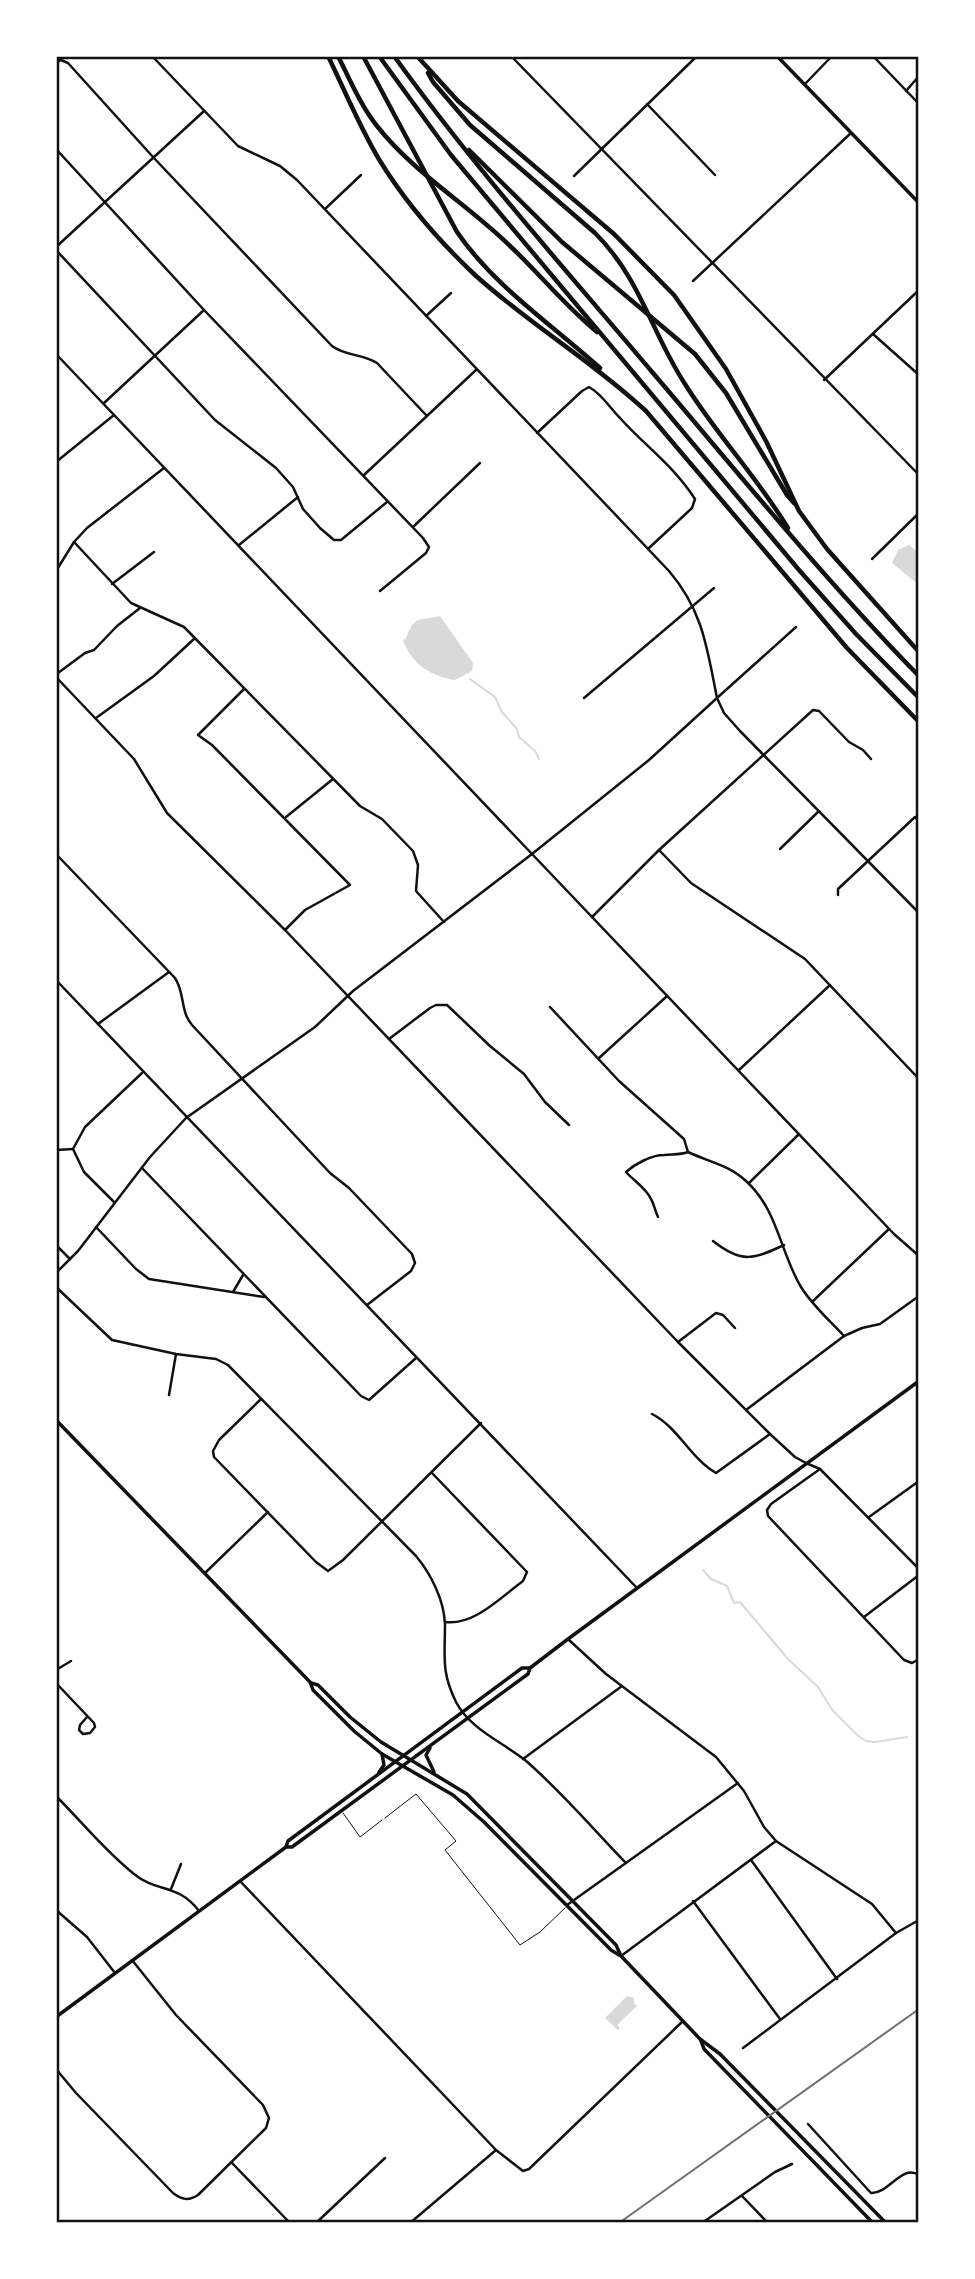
<svg xmlns="http://www.w3.org/2000/svg" width="975" height="2279" font-family="Arial,sans-serif">
<style>
.water{fill:#d9d9d9}
.lines{fill:none;stroke-linecap:round;stroke-linejoin:round}
.stream{stroke:#d9d9d9;stroke-width:2}
.service{stroke:#111;stroke-width:1}
.minor{stroke:#111;stroke-width:2.5}
.tertiary{stroke:#111;stroke-width:2.5}
.secondary{stroke:#111;stroke-width:3.5}
.motorway{stroke:#111;stroke-width:4.5}
.rail{stroke:#707070;stroke-width:2}
.neatline{fill:none;stroke:#111;stroke-width:2.5}
</style>
<rect width="100%" height="100%" fill="#fff"/>
<!-- water -->
<g class="water">
<path d="M909 545 919 553V585L892 563 898 550Z"/>
<path d="M440 616 473 663 472 671 455 680C431 676 411 664 403 640L406 638C415 615 418 621 440 616Z"/>
<path d="M627 1996 634 1998V2003L637 2006 617 2025 620 2028 618 2030 605 2018Z"/>
</g>
<g class="lines">
<!-- stream -->
<g class="stream">
<path d="M470 679 495 697 502 712 517 729 519 737 535 751 539 759"/>
<path d="M703 1570 711 1579 727 1586 734 1603 740 1602 788 1659 818 1687 833 1711 856 1734 866 1741 875 1742 907 1737"/>
</g>
<!-- service -->
<g class="service">
<path d="M343 1813 360 1837 382 1820"/>
<path d="M385 1818 416 1794 456 1841 445 1850 520 1945 540 1932 565 1908"/>
</g>
<!-- minor -->
<g class="minor">
<path d="M511 56 919 475"/>
<path d="M873 56 919 104"/>
<path d="M56 62 61 60 68 63 153 157 332 346C345 356 363 354 377 363L426 415"/>
<path d="M805 84 832 56"/>
<path d="M906 91 919 76"/>
<path d="M647 104 715 175"/>
<path d="M56 149 204 310 423 538 429 547 426 553 380 591"/>
<path d="M574 176 697 56"/>
<path d="M325 209 361 175"/>
<path d="M56 247 203 112"/>
<path d="M56 250 215 420 276 468 293 487 303 509 320 528 334 540H341L387 502"/>
<path d="M693 281 851 133"/>
<path d="M426 316 451 293"/>
<path d="M873 334 919 375"/>
<path d="M56 354 532 854"/>
<path d="M824 380 919 290"/>
<path d="M104 403 204 310"/>
<path d="M537 433 582 391 589 387C602 394 610 408 620 418 646 447 673 465 695 499L692 508 649 548"/>
<path d="M56 462 114 415"/>
<path d="M364 475 476 370"/>
<path d="M414 526 480 463"/>
<path d="M74 542 131 603 184 627 360 806 382 819 413 851 418 865 416 891 444 922"/>
<path d="M239 545 298 497"/>
<path d="M872 559 919 513"/>
<path d="M56 571 74 542 87 528 164 468"/>
<path d="M112 584 154 552"/>
<path d="M796 627 717 698 724 713 740 731 919 913"/>
<path d="M58 673 85 653 94 650 117 626 140 608"/>
<path d="M244 689 198 735 212 745 350 885 305 910 285 930"/>
<path d="M584 698 714 588"/>
<path d="M96 718 154 676 194 639"/>
<path d="M286 817 333 779"/>
<path d="M780 849 819 811"/>
<path d="M659 850 691 883 805 959 919 1079"/>
<path d="M56 854 175 978C185 993 180 1011 192 1025L330 1173 349 1188 412 1254 415 1263 411 1271 367 1305"/>
<path d="M838 895V889L915 817 919 821"/>
<path d="M592 917 659 850 813 710 819 711 849 742 863 750 871 759"/>
<path d="M56 980 636 1587"/>
<path d="M550 1007 619 1081 684 1139 688 1152"/>
<path d="M98 1024 169 972"/>
<path d="M389 1039 430 1008 436 1005H447L490 1046 524 1074 545 1102 569 1125"/>
<path d="M599 1058 666 997"/>
<path d="M739 1070 830 985"/>
<path d="M56 1150 73 1149"/>
<path d="M142 1168 361 1396 369 1400 416 1358"/>
<path d="M749 1183 799 1134"/>
<path d="M114 1202 84 1172 73 1149 85 1127 142 1073"/>
<path d="M658 1217C655 1211 654 1204 651 1199 646 1188 634 1181 626 1172 635 1164 651 1155 664 1155 673 1154 680 1155 688 1152 709 1162 729 1165 746 1181 778 1210 780 1252 801 1287 812 1305 830 1321 844 1336"/>
<path d="M96 1227 136 1269 149 1279 264 1297"/>
<path d="M713 1241C742 1264 754 1259 784 1245"/>
<path d="M56 1245 70 1259"/>
<path d="M56 1287 112 1340 176 1354 216 1359 228 1365 416 1556C431 1574 444 1600 445 1624 445 1656 441 1672 456 1702 470 1729 502 1742 525 1760 561 1791 593 1829 626 1863"/>
<path d="M233 1292 243 1275"/>
<path d="M813 1301 889 1229"/>
<path d="M678 1342 716 1313 723 1315 735 1328"/>
<path d="M169 1395 176 1354"/>
<path d="M261 1399 219 1440 213 1451 214 1457 316 1562 328 1571 343 1560 481 1423"/>
<path d="M746 1410 844 1336 862 1328 880 1324 919 1296"/>
<path d="M652 1414C678 1427 691 1459 716 1473L770 1434"/>
<path d="M806 1463 820 1469 919 1569"/>
<path d="M820 1469 771 1504 767 1510 768 1516 904 1660 912 1663 919 1659"/>
<path d="M432 1473 527 1572 523 1581C501 1597 474 1626 445 1622"/>
<path d="M869 1517 919 1481"/>
<path d="M205 1573 268 1512"/>
<path d="M864 1617 919 1575"/>
<path d="M569 1640 606 1674 716 1757 744 1791 764 1827 776 1841 872 1904 896 1933"/>
<path d="M56 1670 71 1661"/>
<path d="M56 1683 94 1723 95 1727 90 1733 83 1734 79 1730 80 1725 87 1717"/>
<path d="M523 1759 622 1686"/>
<path d="M56 1796C82 1822 105 1851 134 1874 157 1893 178 1883 199 1911"/>
<path d="M751 1860 837 1979"/>
<path d="M240 1881 496 2150"/>
<path d="M171 1889 181 1864"/>
<path d="M693 1901 780 2019"/>
<path d="M567 1905 738 1783"/>
<path d="M56 1910 87 1937 115 1973"/>
<path d="M621 1956 776 1841"/>
<path d="M743 2048 896 1933 919 1920"/>
<path d="M56 2069 76 2093 173 2193C182 2200 189 2201 198 2195L266 2128 269 2118 263 2105 176 2015 132 1960"/>
<path d="M808 2124 871 2193C889 2194 901 2164 919 2175"/>
<path d="M232 2163 290 2223"/>
<path d="M742 2196 768 2223"/>
<path d="M316 2223 385 2158"/>
<path d="M702 2223 775 2172 792 2164"/>
</g>
<!-- tertiary -->
<g class="tertiary">
<path d="M56 677 134 759 167 813 285 930 678 1342 770 1434 795 1457 806 1463"/>
<path d="M532 854 894 1234 919 1256"/>
<path d="M56 1273 78 1251 150 1157 186 1118 315 1027 353 991 532 854 649 760 717 698C707 648 703 611 669 571L297 180 280 166 238 146 152 56"/>
<path d="M410 2223 496 2150 523 2171 529 2169 683 2021"/>
</g>
<!-- secondary -->
<g class="secondary">
<path d="M777 56 919 203"/>
<path d="M56 1420 310 1682 313 1690 354 1731 382 1754 453 1795 484 1822 611 1950 619 1955"/>
<path d="M311 1683 318 1685 350 1717 381 1742 467 1794 616 1945 621 1956 700 2039 720 2054 886 2223"/>
<path d="M430 1748 426 1755 434 1772"/>
<path d="M379 1772 384 1765 382 1754"/>
<path d="M286 1847H292L528 1674 530 1668 568 1639 919 1381"/>
<path d="M56 2017 286 1847 288 1841 522 1668H530"/>
<path d="M701 2041 704 2049 873 2223"/>
</g>
<!-- motorway -->
<g class="motorway">
<path d="M328 56C345 91 360 128 380 161 406 203 439 241 475 275 529 324 592 361 646 411L847 648 919 722"/>
<path d="M338 56C350 80 361 106 377 126 414 173 467 204 509 245 539 273 565 306 597 332"/>
<path d="M363 56 457 232C494 286 551 324 600 368"/>
<path d="M379 56 451 155 799 570 856 634 919 698"/>
<path d="M394 56C474 167 565 269 653 373 740 475 825 580 919 676"/>
<path d="M417 56 458 101 614 234 674 295 726 369 766 441 799 511 827 549 919 652"/>
<path d="M428 73 433 82 470 125 595 233C641 279 651 332 685 384 716 434 757 477 788 528"/>
<path d="M469 150 562 242 695 354 726 393 787 495 794 503"/>
</g>
<!-- rail -->
<path class="rail" d="M619 2223 919 2009"/>
</g>
<!-- border -->
<rect width="975" height="2279" fill="none" stroke="#ffffff" stroke-width="116"/>
<rect x="58" y="58" width="859" height="2163" class="neatline"/>
</svg>
